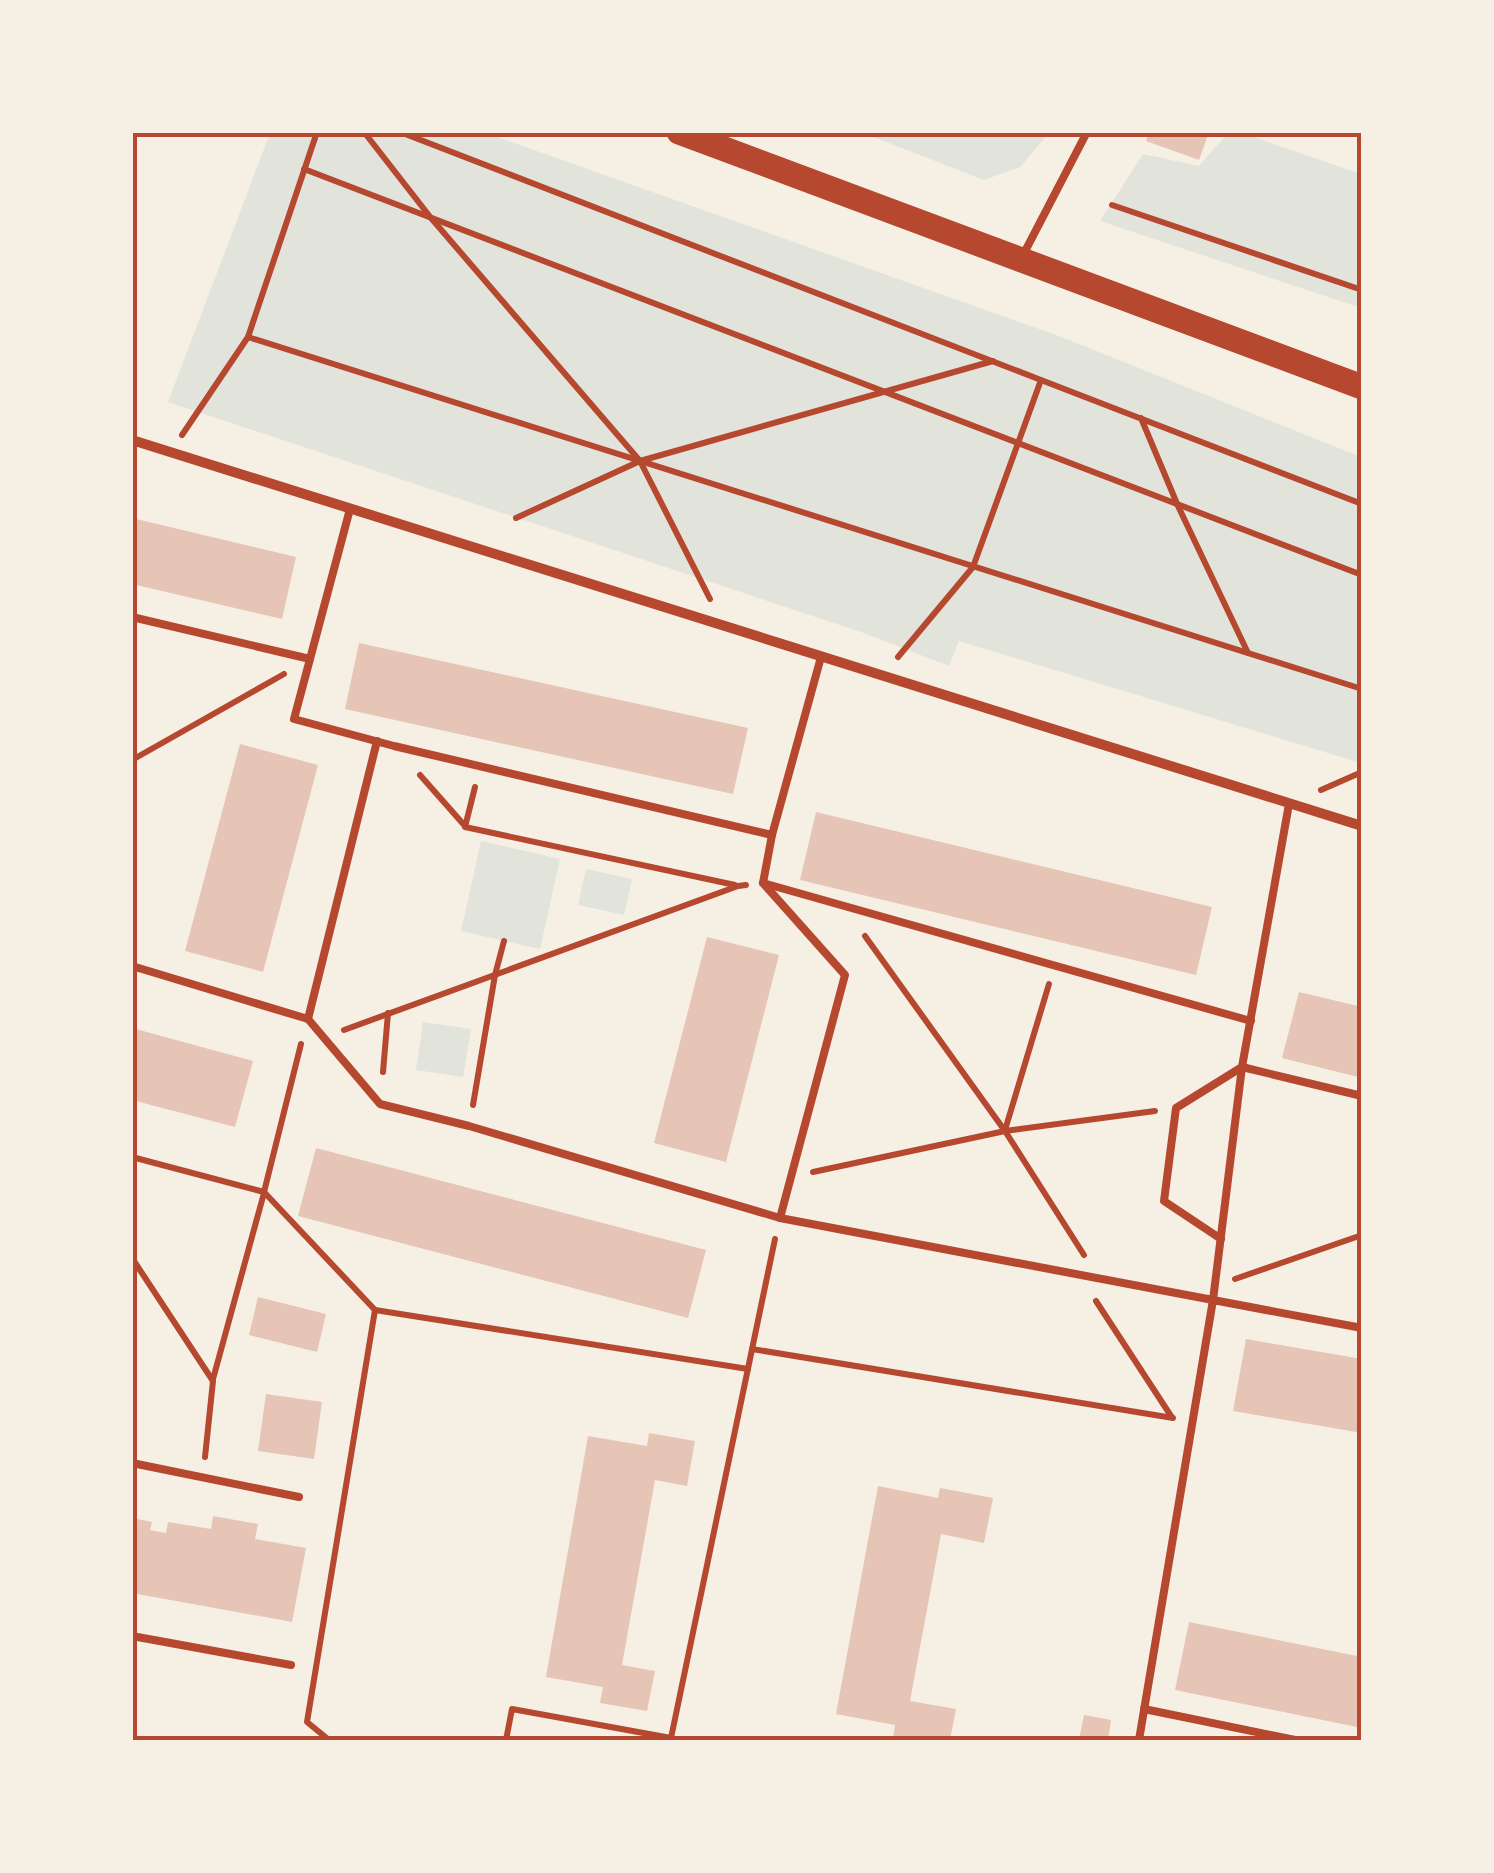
<svg xmlns="http://www.w3.org/2000/svg" width="1494" height="1873" font-family="'DejaVu Sans',sans-serif">
<style>
.green{fill:#e2e4dc}
.building{fill:#e6c5b7}
.lines{fill:none;stroke-linecap:round;stroke-linejoin:round}
.path{stroke:#b5482f;stroke-width:6}
.service{stroke:#b5482f;stroke-width:8}
.minor{stroke:#b5482f;stroke-width:10}
.primary{stroke:#b5482f;stroke-width:25}
.neatline{fill:none;stroke:#b5482f;stroke-width:4}
</style>
<rect width="100%" height="100%" fill="#f6efe4"/>
<!-- green -->
<g class="green">
<path d="M270 133H486L1059 336 1361 457V763L959 641 949 666 861 632 168 402Z"/>
<path d="M863 133H1049L1020 167 984 180Z"/>
<path d="M1228 133H1242L1361 174V308L1100 221 1143 154 1199 166Z"/>
<path d="M481 841 560 859 540 949 461 931Z"/>
<path d="M586 869 632 879 624 915 578 905Z"/>
<path d="M423 1022 471 1029 463 1077 416 1070Z"/>
</g>
<!-- building -->
<g class="building">
<path d="M1149 132H1209L1199 160 1146 141Z"/>
<path d="M132 518 296 557 282 619 132 584Z"/>
<path d="M359 643 748 728 733 794 345 709Z"/>
<path d="M240 744 318 765 263 972 185 951Z"/>
<path d="M816 812 1212 907 1196 975 800 880Z"/>
<path d="M707 937 779 955 726 1162 654 1143Z"/>
<path d="M1299 992 1362 1007V1078L1282 1058Z"/>
<path d="M132 1028 253 1061 235 1127 132 1100Z"/>
<path d="M316 1148 706 1250 688 1318 298 1216Z"/>
<path d="M258 1297 326 1314 317 1352 249 1335Z"/>
<path d="M1246 1339 1362 1359V1433L1233 1411Z"/>
<path d="M266 1394 322 1402 314 1459 258 1451Z"/>
<path d="M649 1433 695 1441 687 1486 655 1480 622 1665 655 1671 647 1711 600 1703 603 1687 546 1677 588 1436 647 1446Z"/>
<path d="M878 1486 938 1498 940 1488 993 1498 984 1543 941 1534 910 1701 956 1709 950 1740H913L893 1737 895 1725 836 1714Z"/>
<path d="M213 1516 258 1524 255 1539 306 1548 292 1622 132 1593V1518L152 1522 150 1530 166 1533 168 1522 211 1529Z"/>
<path d="M1189 1622 1362 1657V1728L1175 1690Z"/>
<path d="M1084 1715 1111 1720 1108 1740H1079Z"/>
</g>
<g class="lines">
<!-- path -->
<g class="path">
<path d="M364 132 431 218 640 461 710 599"/>
<path d="M400 132 1041 380 973 567 898 657"/>
<path d="M304 169 1362 575"/>
<path d="M1112 205 1362 290"/>
<path d="M248 337 1362 689"/>
<path d="M1041 380 1362 504"/>
<path d="M1141 418 1178 506 1248 653"/>
<path d="M182 435 248 337 317 132"/>
<path d="M516 518 640 461 993 361"/>
<path d="M132 760 284 674"/>
<path d="M420 775 465 826"/>
<path d="M475 787 465 827 735 885"/>
<path d="M1321 790 1362 772"/>
<path d="M865 936 1005 1131 1084 1255"/>
<path d="M344 1030 738 886 746 885"/>
<path d="M383 1072 388 1013"/>
<path d="M473 1105 495 975 504 941"/>
<path d="M1005 1130 1049 984"/>
<path d="M132 1157 264 1192 301 1044"/>
<path d="M813 1172 1005 1131 1155 1111"/>
<path d="M264 1192 375 1310 748 1369"/>
<path d="M132 1258 213 1381 205 1457"/>
<path d="M1235 1279 1362 1235"/>
<path d="M1096 1301 1171 1416"/>
<path d="M752 1349 1173 1418"/>
<path d="M213 1379 264 1193"/>
<path d="M329 1740 307 1722 375 1310"/>
<path d="M506 1740 512 1709 671 1738 775 1239"/>
</g>
<!-- service -->
<g class="service">
<path d="M1022 257 1087 132"/>
<path d="M132 617 310 659 294 719 394 746 772 835 821 657"/>
<path d="M310 659 350 509"/>
<path d="M377 741 308 1019 380 1104 469 1126 780 1218 1213 1300 1242 1067 1289 804"/>
<path d="M772 835 763 883 1251 1021"/>
<path d="M763 883 845 975 780 1218"/>
<path d="M132 966 308 1019"/>
<path d="M1221 1239 1164 1201 1176 1108 1242 1067 1362 1096"/>
<path d="M132 1463 299 1497"/>
<path d="M132 1636 291 1665"/>
<path d="M1144 1709 1295 1740"/>
<path d="M1139 1740 1213 1300 1362 1328"/>
</g>
<!-- minor -->
<path class="minor" d="M132 440 1362 826"/>
<!-- primary -->
<path class="primary" d="M679 132 1362 387"/>
</g>
<!-- border -->
<rect width="1494" height="1873" fill="none" stroke="#f6efe4" stroke-width="270"/>
<rect x="135" y="135" width="1224" height="1603" class="neatline"/>
</svg>
